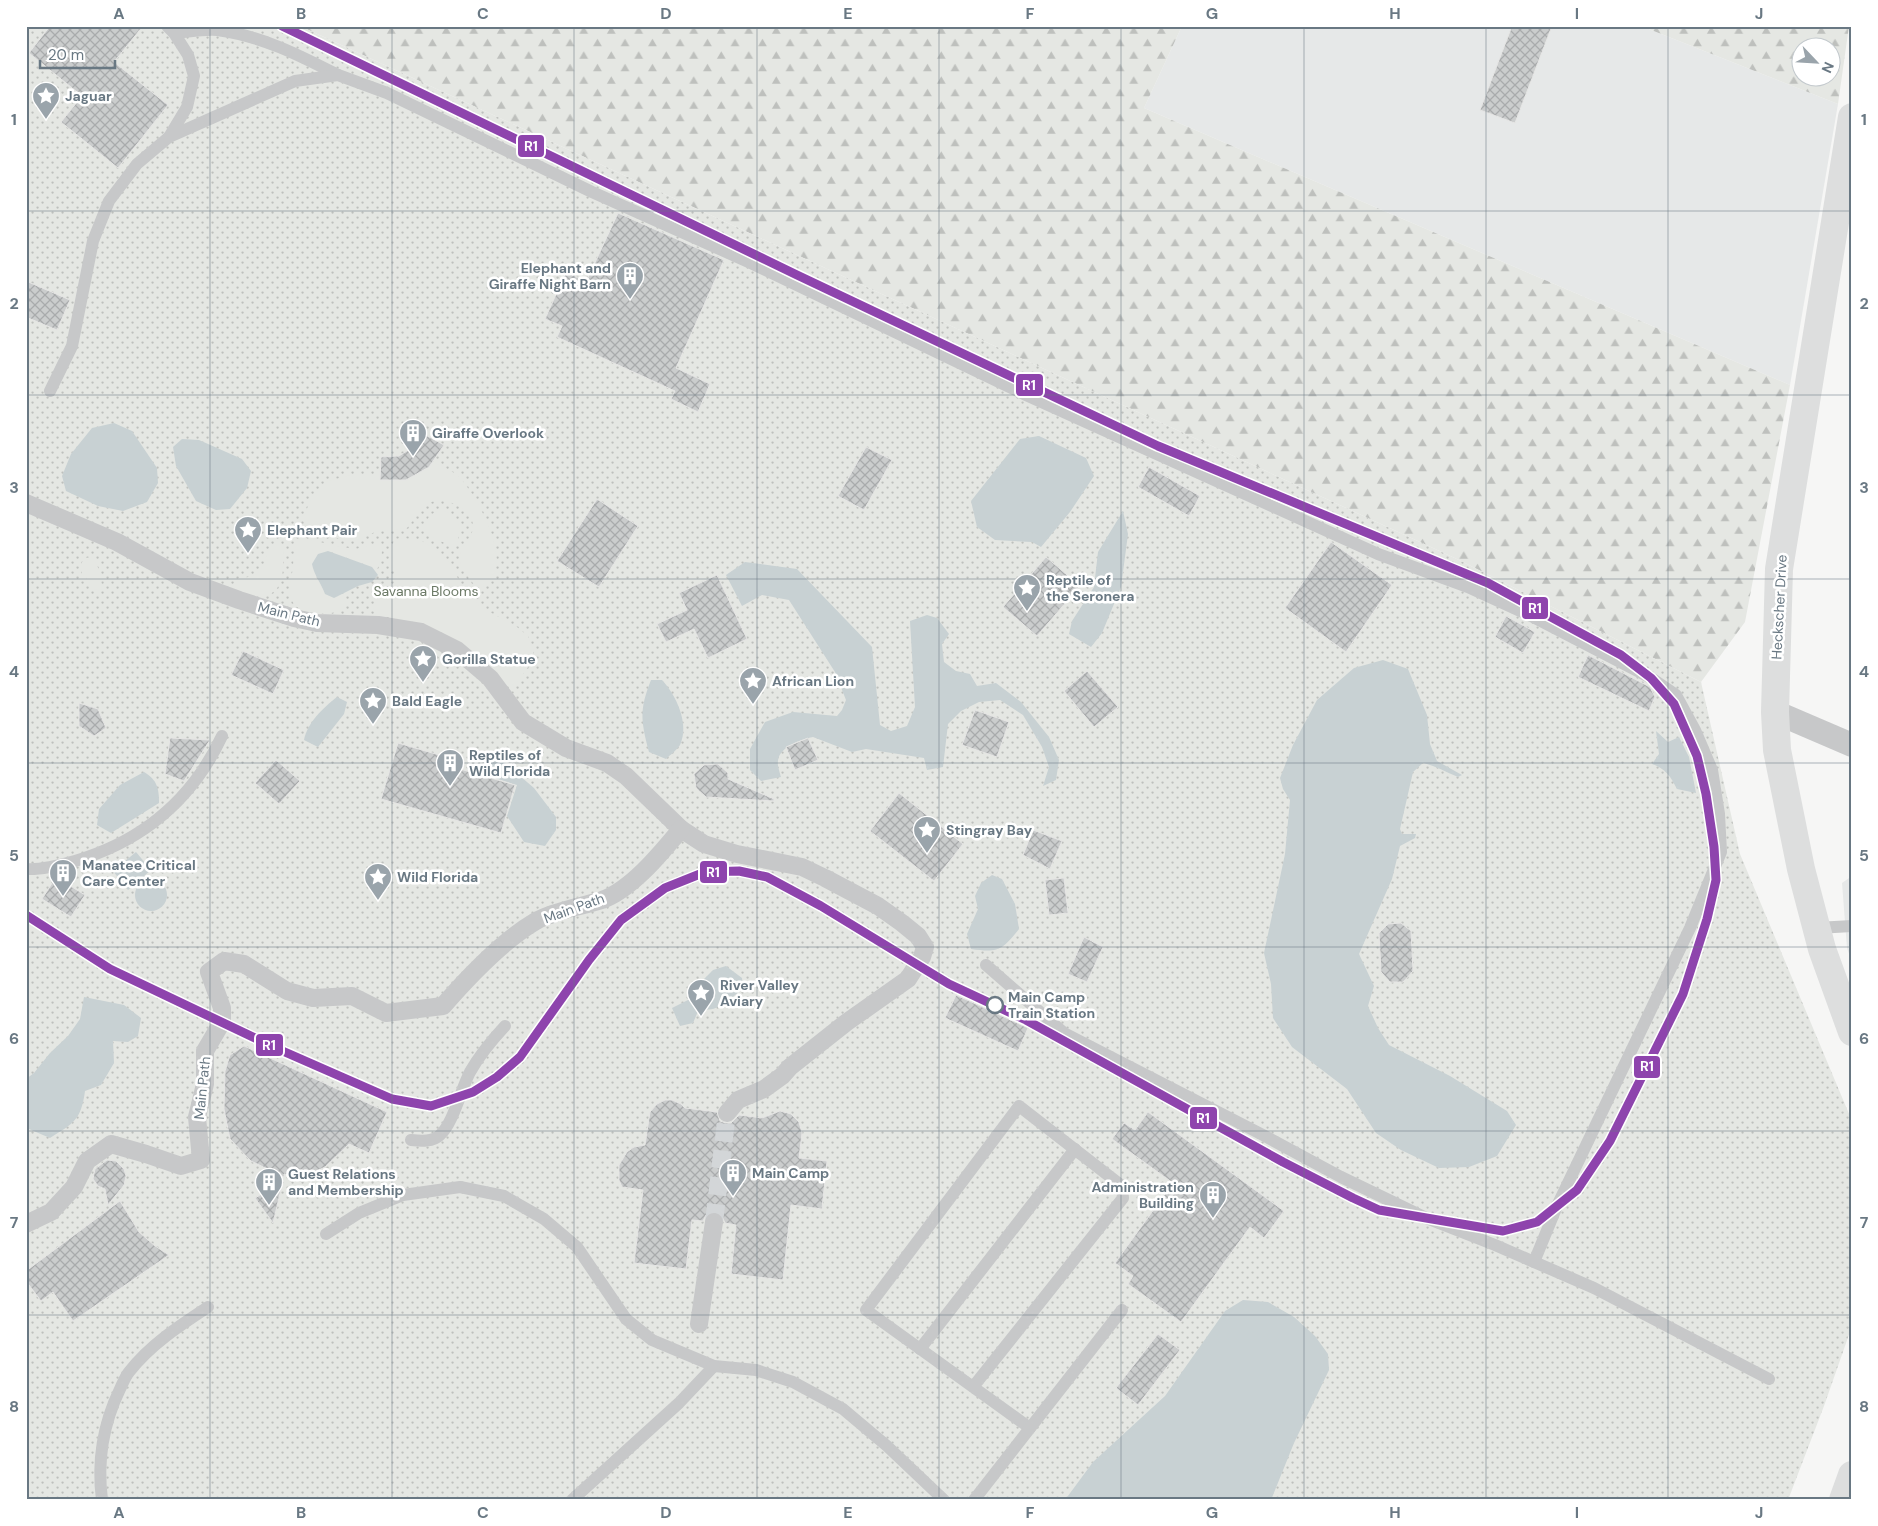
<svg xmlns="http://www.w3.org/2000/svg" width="1878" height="1526" font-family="'DM Sans',sans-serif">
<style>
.built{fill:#e6e8e8}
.forest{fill:url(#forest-firs);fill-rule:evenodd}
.park{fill:url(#park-dots)}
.garden{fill:#e5e7e3}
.water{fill:#c8d1d3}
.building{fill:url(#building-cross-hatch);stroke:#e6e6e5}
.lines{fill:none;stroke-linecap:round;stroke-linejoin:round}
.pedestrian-tunnel{stroke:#d3d6d8;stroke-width:18;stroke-dasharray:18 9;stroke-linecap:butt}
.service{stroke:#c7c8c9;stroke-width:12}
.pedestrian{stroke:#c7c8c9;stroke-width:18}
.minor{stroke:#c7c8c9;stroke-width:24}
.secondary{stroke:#dddede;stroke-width:28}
.rail-1-casing{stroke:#fff;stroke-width:12}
.rail-1{stroke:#8e44ad;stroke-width:9}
.grid{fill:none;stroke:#697883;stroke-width:1;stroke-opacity:0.55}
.stop-dot{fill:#fff;stroke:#697883;stroke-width:2.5}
.labels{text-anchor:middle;stroke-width:5;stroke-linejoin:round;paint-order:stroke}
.poi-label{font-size:14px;font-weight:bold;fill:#697883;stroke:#fff;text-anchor:start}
.park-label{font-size:14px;fill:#6c7a67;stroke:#fff}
.street-label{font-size:14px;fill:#697883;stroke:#fff}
.stop-label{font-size:14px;font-weight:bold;fill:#697883;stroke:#fff;text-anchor:start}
.line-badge{stroke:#fff;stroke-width:2}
.badge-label{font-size:14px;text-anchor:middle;font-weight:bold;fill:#fff}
.neatline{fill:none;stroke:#697883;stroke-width:2}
.grid-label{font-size:16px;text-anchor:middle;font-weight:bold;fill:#697883}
</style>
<defs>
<pattern id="forest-firs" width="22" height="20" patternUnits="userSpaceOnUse" patternTransform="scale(1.25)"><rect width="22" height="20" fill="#e5e7e3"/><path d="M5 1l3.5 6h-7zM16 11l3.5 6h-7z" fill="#bec0bd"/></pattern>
<pattern id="park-dots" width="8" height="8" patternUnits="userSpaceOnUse" patternTransform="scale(1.25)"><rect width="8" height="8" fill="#e5e7e3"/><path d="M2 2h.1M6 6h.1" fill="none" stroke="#bec0bd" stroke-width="1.8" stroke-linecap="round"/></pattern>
<pattern id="building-cross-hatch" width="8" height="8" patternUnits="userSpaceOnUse" patternTransform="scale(1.25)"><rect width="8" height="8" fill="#cbcdcd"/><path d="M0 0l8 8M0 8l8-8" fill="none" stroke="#a9abac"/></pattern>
</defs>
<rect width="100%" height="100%" fill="#f6f6f5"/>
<!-- built -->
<g class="built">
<path d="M1182 26H1641L1838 104 1790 385 1144 108Z"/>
<path d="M1852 876V962L1847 948 1842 883Z"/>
</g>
<!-- forest -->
<g class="forest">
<path d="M300 26H1182L1144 108 1790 385 1745 622 1701 682 1459 560Z"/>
<path d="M1641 26H1849L1838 104ZM1800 48H1830V78H1800Z"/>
</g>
<!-- park -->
<path class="park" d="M26 26H300L1459 560 1701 682 1740 854 1852 1121V1326L1824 1406 1788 1500H26Z"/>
<!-- garden -->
<g class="garden">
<path d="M432 461C441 466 456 472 462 480 479 501 508 554 492 579 488 586 483 588 476 587 470 579 461 570 460 560 458 546 474 539 473 525 472 516 467 511 460 507 445 498 430 497 418 512 414 517 412 523 407 528L375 532 357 540 347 541 313 531 305 526 303 520 309 503 325 482 354 474H380V480H406L429 467Z"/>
<path d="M440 510C458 513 463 526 457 542L451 546 432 537 424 530C425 519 430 514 440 510Z"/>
<path d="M302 538 342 547 356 549 377 543 383 547 379 565 376 572 372 567 328 551 314 574 322 585 325 594 334 598 341 594 345 600 343 610C329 616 296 616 291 598 288 588 292 576 293 567 294 556 293 545 302 538Z"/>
<path d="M404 538 422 541 438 551 449 562 466 593 474 597 479 606 517 627 528 636 534 651 528 667 516 684 509 686 502 681 479 657 441 632 424 624 382 616 373 611C376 591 394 597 396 573 387 565 389 549 395 539Z"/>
<path d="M275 544H282L284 552 282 580 276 590 269 595 258 596 234 591 232 587 236 579C242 577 247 578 253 576 264 573 265 557 269 548Z"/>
<path d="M91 557C99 563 103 582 101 591L89 588 90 586C88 577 86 579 82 574V562L86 558Z"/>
</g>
<!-- water -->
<g class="water">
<path d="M114 423 132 431 157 468 158 483 147 502 123 511 98 506 66 491 62 476 71 454 92 428Z"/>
<path d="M1039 436 1086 458 1094 476 1070 512 1041 547 1032 542 995 540 977 527 971 501 1020 439Z"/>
<path d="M182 439 199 440 242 459 251 471 247 488 230 509 216 510 196 501 176 466 173 447Z"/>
<path d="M1123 511 1128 534 1121 587 1102 633 1091 647 1069 634 1072 621 1094 587 1098 552Z"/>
<path d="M328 551 372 567 378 575 372 582 358 586 334 598 325 594C321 583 314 575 312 564L318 554Z"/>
<path d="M745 562 797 569 872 647 880 725 891 731 907 726 915 707 910 621 927 615 937 618 949 634 942 644 944 662 956 671 970 674 977 686 996 683 1021 702 1049 737 1059 760 1056 780 1043 786 1049 767 1042 747 1023 715 1000 700 979 702 961 711 948 724 943 767 927 770 924 758 866 749 852 752 813 737C801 739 779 747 778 761 777 765 780 773 781 777L761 781 750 770V749L765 722 793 712 837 716 842 710 846 700 835 672 789 600 762 595 742 606 726 575Z"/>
<path d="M1383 660 1408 669 1427 715 1430 744 1437 761 1462 775 1458 777C1446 772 1436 766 1423 763L1413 772 1400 829 1402 834H1416L1415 838 1400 846 1392 879 1359 954 1374 986 1368 1006 1378 1028 1389 1045 1450 1076 1507 1111 1516 1125 1497 1156 1469 1167 1439 1168 1401 1150 1376 1133 1347 1089 1292 1047 1273 1018 1271 984 1264 953 1285 854 1290 800 1283 789 1280 778 1293 745 1317 700 1354 668Z"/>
<path d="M651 680H662C676 695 690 724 680 745 677 750 670 755 666 759L649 752C641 721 639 710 651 680Z"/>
<path d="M337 697 347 702 344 714 318 747 304 740C307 723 323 708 337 697Z"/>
<path d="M1656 731 1668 742 1679 737 1689 757 1696 793 1677 789C1671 777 1665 768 1652 764L1659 754Z"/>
<path d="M488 757 499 758 534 788 556 817V830L545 846 524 842 507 816 517 785 482 774Z"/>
<path d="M144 772C157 780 159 788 159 803L111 833 97 825 99 809 120 785Z"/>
<path d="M136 852 151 870 128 890 113 871Z"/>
<path d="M992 875 1002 879 1015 904 1019 929C1002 950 999 953 971 949L967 934 978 909 975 896 981 883Z"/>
<circle cx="151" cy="895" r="16"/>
<path d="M726 966 742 978 743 988C729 1000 718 1013 699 1009L693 1023 680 1026 672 1008 694 997 701 982 713 970Z"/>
<path d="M84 997 124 1005 141 1018 138 1036 128 1042 113 1041 114 1063 101 1085 85 1091C81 1120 74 1123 50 1138L29 1129 26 1130V1079L34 1073 50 1053 68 1036 80 1019Z"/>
<path d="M1243 1300 1268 1302 1294 1317 1315 1336 1328 1354 1329 1370 1294 1443 1271 1500H1065L1093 1462 1165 1396 1225 1311Z"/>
</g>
<!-- building -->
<g class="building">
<path d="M50 26H143L114 62 168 105 118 168 61 122 82 96 29 53Z"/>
<path d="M1512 26H1552L1515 123 1480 110Z"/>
<path d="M618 213 724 260 676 368 710 384 698 412 671 399 675 391 557 337 562 326 545 319 566 272 586 282Z"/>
<path d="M26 281 70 300 57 330 26 317Z"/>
<path d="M422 433 444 445 429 467 406 480H380L381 457 399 456 413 447Z"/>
<path d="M866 447 892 460 864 510 838 496Z"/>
<path d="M1149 467 1200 496 1189 516 1138 487Z"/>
<path d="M597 499 638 526 599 587 557 561Z"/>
<path d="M1331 542 1392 585 1346 652 1285 608Z"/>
<path d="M1046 557 1080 586 1037 636 1003 607Z"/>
<path d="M717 575 747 639 708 658 694 629 666 642 657 624 687 610 679 593Z"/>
<path d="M1506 616 1535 632 1523 653 1495 637Z"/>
<path d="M243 651 284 670 273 694 231 675Z"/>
<path d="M1588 655 1650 687 1655 697 1649 711 1578 677Z"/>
<path d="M1087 671 1118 707 1094 727 1064 691Z"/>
<path d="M79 703 98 709 106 728 94 736 79 726Z"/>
<path d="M975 710 1009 722 997 757 962 745Z"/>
<path d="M170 738 210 740 184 781 165 774Z"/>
<path d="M808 738 818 760 795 770 786 747Z"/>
<path d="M398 743 463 762 460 769 515 785 501 833 381 799Z"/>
<path d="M276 760 300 781 279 804 255 783Z"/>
<path d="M718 764 728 773V779L774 799V801L706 797 696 788 694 774 704 765Z"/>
<path d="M899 793 963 844 934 881 870 831Z"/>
<path d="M1033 830 1062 841 1050 869 1023 855Z"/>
<path d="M56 877 85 895 71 917 42 899Z"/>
<path d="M1064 878 1068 913 1049 915 1045 880Z"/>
<path d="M1401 923 1411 931 1413 971 1403 982H1390L1381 972 1379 933 1388 924Z"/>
<path d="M1084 937 1103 947 1087 982 1068 974Z"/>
<path d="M956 995 1028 1028 1018 1051 945 1018Z"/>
<path d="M244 1046 387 1112 369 1153 349 1144 325 1167 302 1178 284 1174V1177L251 1161 230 1139 224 1109 225 1071 230 1055Z"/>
<path d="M665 1100H672L681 1104 685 1108 717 1112 720 1121 726 1123H731L739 1115 762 1118 780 1111 791 1114 799 1122 802 1133 799 1158 827 1161 822 1209 791 1205 783 1280 731 1274 736 1225 725 1223 721 1214 715 1211 706 1215 703 1221 692 1220 686 1269 634 1263 643 1190 622 1187 619 1180V1165L627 1152 634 1147 645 1145 650 1112 657 1104Z"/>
<path d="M1148 1112 1284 1211 1264 1238 1250 1227 1181 1322 1128 1284 1133 1276 1115 1263 1173 1183 1112 1139 1124 1123 1135 1130Z"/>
<path d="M107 1160 116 1161 124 1169 126 1176 124 1185 108 1205 105 1189 98 1186 93 1179 95 1169Z"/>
<path d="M283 1181 273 1223 255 1198Z"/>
<path d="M120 1201 139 1232 155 1246 169 1255 73 1321 53 1292 41 1301 26 1281V1271Z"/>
<path d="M1158 1334 1180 1350 1138 1405 1116 1388Z"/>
</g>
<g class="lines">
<!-- pedestrian-tunnel -->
<path class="pedestrian-tunnel" d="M714 1222 727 1113"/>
<!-- service -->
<g class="service">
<path d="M174 33C188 32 203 29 217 30 262 36 299 55 338 75"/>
<path d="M169 137 295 81 338 75 387 93 592 192 753 264 1026 395 1378 554 1468 587 1531 616 1651 678 1676 695 1695 730 1712 770 1719 814 1721 852 1690 928 1557 1206 1534 1262"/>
<path d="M50 391 72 346 93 241 109 201 137 164 169 137 187 107 194 76 188 55 174 33 167 26"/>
<path d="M26 869C41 870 61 865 75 861 143 841 192 800 222 736"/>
<path d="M1817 928 1852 926"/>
<path d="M986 965 1064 1033 1261 1134 1341 1177 1426 1218 1495 1245 1594 1288 1769 1379"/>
<path d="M411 1140C421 1141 433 1142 440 1135 453 1124 461 1089 470 1072 479 1056 492 1040 505 1026"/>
<path d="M326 1234 359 1213 403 1195 460 1187 504 1196 544 1219 577 1247 626 1319 652 1340 714 1366 756 1370 793 1382 843 1409 887 1446 944 1500"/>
<path d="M920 1349 1075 1149"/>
<path d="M973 1387 1123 1198 1122 1186 1019 1106 866 1310C921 1349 975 1389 1030 1428"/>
<path d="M102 1500C97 1461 103 1424 120 1389 123 1383 125 1377 129 1372 150 1345 179 1326 208 1307"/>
<path d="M572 1500 679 1403 714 1366"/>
<path d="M974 1500 1122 1310"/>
</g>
<!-- pedestrian -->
<g class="pedestrian">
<path d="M26 503 117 542 190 582 239 600 294 618 317 623 378 625 421 632 457 650 490 678 523 722 566 748 607 763 626 776 681 829 704 844 737 854 802 867 825 878 878 906 902 923 918 936 925 947 922 957 908 979 847 1022 790 1067 782 1076 764 1089 738 1100 727 1113"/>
<path d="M26 1224 51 1212 74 1187 87 1161 111 1144 146 1154 181 1166 201 1160 197 1117 205 1084V1051L222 1022V1008L209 972 224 961 244 964 287 991 313 998 352 996 386 1013 443 1006C469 976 502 941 536 921 556 910 580 907 602 900 632 889 661 853 681 829"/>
<path d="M699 1324 714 1222"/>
</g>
<!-- minor -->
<path class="minor" d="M1775 712 1852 745"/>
<!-- secondary -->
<g class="secondary">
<path d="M1852 117 1779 569 1775 712 1777 750 1801 869 1822 949 1852 1032"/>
<path d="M1843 1500 1852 1475"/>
</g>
<defs>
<path id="rail-1" d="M26 915 110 969 278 1049 392 1099 431 1106 473 1092 497 1077 520 1057 589 960 621 920 665 888 705 872 739 871 767 877 821 906 949 984 1026 1020 1283 1162 1353 1198 1379 1210 1503 1231 1537 1222 1577 1190 1610 1141 1683 994 1707 919 1716 880 1714 847 1706 794 1697 756 1674 704 1651 678 1621 655 1488 583 1158 446 797 275 282 26"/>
</defs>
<!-- rail-1 casing -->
<use href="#rail-1" class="rail-1-casing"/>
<!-- rail-1 -->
<use href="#rail-1" class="rail-1"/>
</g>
<!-- grid -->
<path class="grid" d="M210 26V1500M392 26V1500M574 26V1500M757 26V1500M939 26V1500M1121 26V1500M1304 26V1500M1486 26V1500M1668 26V1500M26 211H1852M26 395H1852M26 579H1852M26 763H1852M26 947H1852M26 1131H1852M26 1315H1852"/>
<!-- icons -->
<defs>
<symbol id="sight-pin" viewBox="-11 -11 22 30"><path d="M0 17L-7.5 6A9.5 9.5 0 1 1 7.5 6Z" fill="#9aa4ab" stroke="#fff"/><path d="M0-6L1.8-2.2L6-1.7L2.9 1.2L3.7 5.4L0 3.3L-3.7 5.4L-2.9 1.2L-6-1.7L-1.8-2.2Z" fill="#fff"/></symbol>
<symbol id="building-pin" viewBox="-11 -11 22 30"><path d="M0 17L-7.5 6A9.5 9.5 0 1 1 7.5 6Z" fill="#9aa4ab" stroke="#fff"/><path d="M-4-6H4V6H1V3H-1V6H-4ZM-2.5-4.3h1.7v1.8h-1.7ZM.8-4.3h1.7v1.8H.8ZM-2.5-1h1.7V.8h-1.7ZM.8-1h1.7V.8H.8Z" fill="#fff"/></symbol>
</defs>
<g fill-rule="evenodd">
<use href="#sight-pin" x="30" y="80" width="32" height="43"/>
<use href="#building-pin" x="614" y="260" width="32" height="43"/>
<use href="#building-pin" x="397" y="417" width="32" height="43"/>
<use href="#sight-pin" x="232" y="514" width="32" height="43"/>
<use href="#sight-pin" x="1011" y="572" width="32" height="43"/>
<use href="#sight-pin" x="407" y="643" width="32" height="43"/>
<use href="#sight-pin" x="737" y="665" width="32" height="43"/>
<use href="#sight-pin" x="357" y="685" width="32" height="43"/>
<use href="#building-pin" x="434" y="747" width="32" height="43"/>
<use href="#sight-pin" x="911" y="814" width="32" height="43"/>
<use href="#building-pin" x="47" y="857" width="32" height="43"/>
<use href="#sight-pin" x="362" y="861" width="32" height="43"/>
<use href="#sight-pin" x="685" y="977" width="32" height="43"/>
<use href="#building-pin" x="717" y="1157" width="32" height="43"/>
<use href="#building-pin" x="253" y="1166" width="32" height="43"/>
<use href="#building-pin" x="1197" y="1179" width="32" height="43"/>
</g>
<!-- markers -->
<circle class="stop-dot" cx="995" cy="1005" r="8"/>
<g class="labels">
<!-- poi labels -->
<g class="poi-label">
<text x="65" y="101">Jaguar</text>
<text x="611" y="273" text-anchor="end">Elephant and<tspan x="611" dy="16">Giraffe Night Barn</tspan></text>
<text x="432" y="438">Giraffe Overlook</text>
<text x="267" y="535">Elephant Pair</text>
<text x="1046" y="585">Reptile of<tspan x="1046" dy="16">the Seronera</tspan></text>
<text x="442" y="664">Gorilla Statue</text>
<text x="772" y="686">African Lion</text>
<text x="392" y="706">Bald Eagle</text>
<text x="469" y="760">Reptiles of<tspan x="469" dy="16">Wild Florida</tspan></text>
<text x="946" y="835">Stingray Bay</text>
<text x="82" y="870">Manatee Critical<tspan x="82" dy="16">Care Center</tspan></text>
<text x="397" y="882">Wild Florida</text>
<text x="720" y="990">River Valley<tspan x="720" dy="16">Aviary</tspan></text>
<text x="752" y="1178">Main Camp</text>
<text x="288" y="1179">Guest Relations<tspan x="288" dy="16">and Membership</tspan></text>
<text x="1194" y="1192" text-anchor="end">Administration<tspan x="1194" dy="16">Building</tspan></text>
</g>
<!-- park labels -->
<g class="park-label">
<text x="426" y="596">Savanna Blooms</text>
</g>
<!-- street labels -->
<g class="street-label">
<text transform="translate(1779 607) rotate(-87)" y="5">Heckscher Drive</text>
<text transform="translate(289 614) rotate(14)" y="5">Main Path</text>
<text transform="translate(574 908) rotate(-20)" y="5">Main Path</text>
<text transform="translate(202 1088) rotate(-84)" y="5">Main Path</text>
</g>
<!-- stop labels -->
<g class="stop-label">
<text x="1008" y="1002">Main Camp<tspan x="1008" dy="16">Train Station</tspan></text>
</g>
</g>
<g class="line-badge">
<rect x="517" y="134" width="28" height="24" rx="5" fill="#8e44ad"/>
<rect x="1015" y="373" width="29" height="24" rx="5" fill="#8e44ad"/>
<rect x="1521" y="596" width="28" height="24" rx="5" fill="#8e44ad"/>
<rect x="699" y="860" width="29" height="24" rx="5" fill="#8e44ad"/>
<rect x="255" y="1033" width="29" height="24" rx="5" fill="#8e44ad"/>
<rect x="1633" y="1055" width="28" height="24" rx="5" fill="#8e44ad"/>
<rect x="1189" y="1106" width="29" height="24" rx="5" fill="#8e44ad"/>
</g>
<g class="badge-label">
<text x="531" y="151">R1</text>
<text x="1029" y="390">R1</text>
<text x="1535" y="613">R1</text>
<text x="713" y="877">R1</text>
<text x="269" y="1050">R1</text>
<text x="1647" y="1071">R1</text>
<text x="1203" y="1123">R1</text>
</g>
<!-- border -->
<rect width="1878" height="1526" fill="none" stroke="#ffffff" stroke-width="55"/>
<!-- north arrow -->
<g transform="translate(1816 62) rotate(115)"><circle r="24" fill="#ffffff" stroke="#c3c9cd"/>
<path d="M0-4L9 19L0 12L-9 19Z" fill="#9aa4ab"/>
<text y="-8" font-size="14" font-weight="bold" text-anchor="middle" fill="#697883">N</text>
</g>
<!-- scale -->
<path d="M40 60v8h75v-8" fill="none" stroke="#697883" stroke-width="2.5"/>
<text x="48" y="60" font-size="15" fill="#697883" stroke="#ffffff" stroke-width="4" paint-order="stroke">20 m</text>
<rect x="28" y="28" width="1822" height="1470" class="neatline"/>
<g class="grid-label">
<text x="119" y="19">A</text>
<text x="301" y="19">B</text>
<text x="483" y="19">C</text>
<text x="666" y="19">D</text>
<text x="848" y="19">E</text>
<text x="1030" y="19">F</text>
<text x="1212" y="19">G</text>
<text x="1395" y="19">H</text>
<text x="1577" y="19">I</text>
<text x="1759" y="19">J</text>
<text x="14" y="125">1</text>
<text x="1864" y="125">1</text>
<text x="14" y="309">2</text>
<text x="1864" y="309">2</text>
<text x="14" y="493">3</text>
<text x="1864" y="493">3</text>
<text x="14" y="677">4</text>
<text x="1864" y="677">4</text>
<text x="14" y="861">5</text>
<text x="1864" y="861">5</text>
<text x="14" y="1044">6</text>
<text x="1864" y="1044">6</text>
<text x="14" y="1228">7</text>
<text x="1864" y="1228">7</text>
<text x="14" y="1412">8</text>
<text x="1864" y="1412">8</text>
<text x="119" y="1518">A</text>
<text x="301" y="1518">B</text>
<text x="483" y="1518">C</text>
<text x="666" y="1518">D</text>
<text x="848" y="1518">E</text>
<text x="1030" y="1518">F</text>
<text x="1212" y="1518">G</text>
<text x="1395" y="1518">H</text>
<text x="1577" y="1518">I</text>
<text x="1759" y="1518">J</text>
</g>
</svg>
